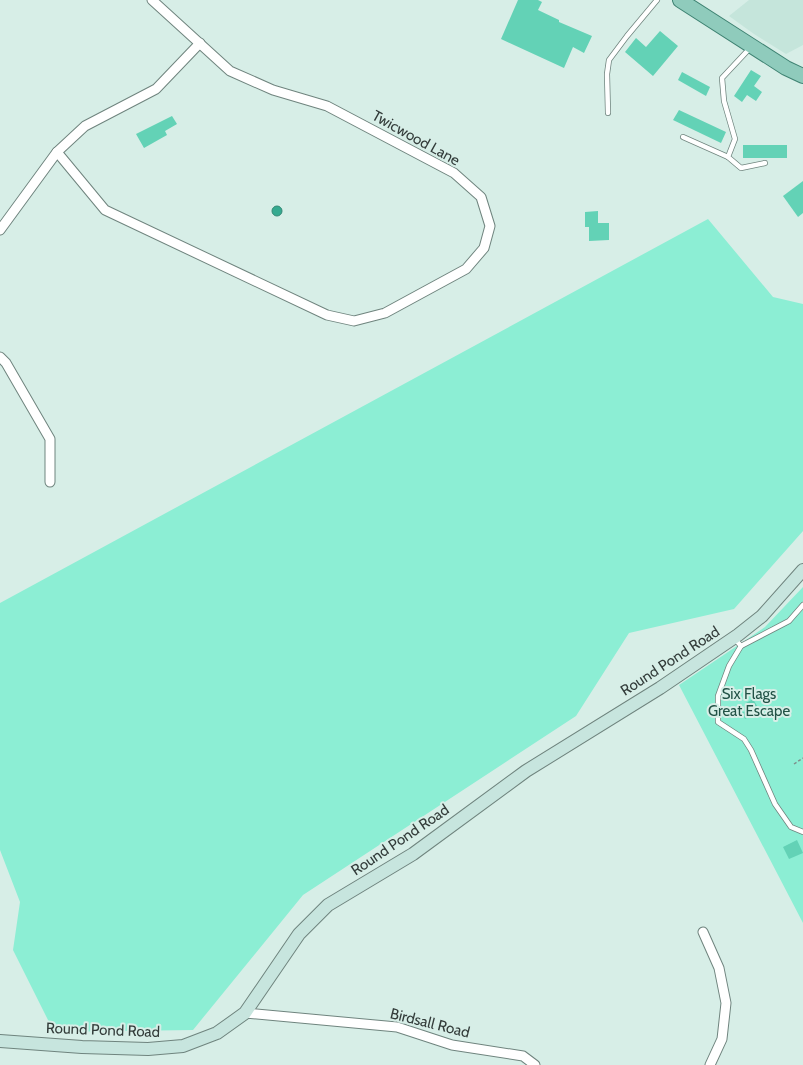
<svg xmlns="http://www.w3.org/2000/svg" width="803" height="1065" font-family="Cabin,sans-serif">
<style>
.built{fill:#c5e5db}
.green{fill:#8ceed4}
.water{fill:#35aa90;stroke:#348976}
.building{fill:#63d2b6}
.lines{fill:none;stroke-linecap:round;stroke-linejoin:round}
.lane-casing{stroke:#6f847e;stroke-width:6}
.street-casing{stroke:#6f847e;stroke-width:11}
.secondary-casing{stroke:#6f847e;stroke-width:14}
.primary-casing{stroke:#3e8272;stroke-width:16}
.path{stroke:#7f8f8b;stroke-width:1.5;stroke-dasharray:3 2;stroke-linecap:butt}
.lane{stroke:#fff;stroke-width:4.5}
.street{stroke:#fff;stroke-width:9}
.secondary{stroke:#c7e5de;stroke-width:12}
.primary{stroke:#8fcbbc;stroke-width:14}
.labels{text-anchor:middle;stroke-width:4;stroke-linejoin:round;paint-order:stroke}
.street-label{font-size:15px;fill:#333c3a;stroke:#d7eee7}
.park-label{font-size:15px;fill:#225246;stroke:#d7eee7}
</style>
<rect width="100%" height="100%" fill="#d7eee7"/>
<!-- built -->
<path class="built" d="M749 0H803V45L786 54 754 34 729 16Z"/>
<!-- green -->
<g class="green">
<path d="M708 219 773 297 803 304V531L734 609 629 633 576 716 303 895 193 1030 54 1032 13 950 20 902 0 850V603Z"/>
<path d="M803 587V923L679 685 765 627Z"/>
</g>
<!-- water -->
<circle class="water" cx="277" cy="211" r="5"/>
<!-- building -->
<g class="building">
<path d="M518 0H538L542 2 538 10 559 20V22L592 36 584 53 573 47 564 68 501 39Z"/>
<path d="M660 31 678 46 653 76 625 52 636 38 646 47Z"/>
<path d="M751 70 761 76 754 86 762 92 756 101 747 95 742 102 734 96Z"/>
<path d="M682 72 710 87 706 96 678 80Z"/>
<path d="M679 110 726 132 721 143 673 120Z"/>
<path d="M172 116 177 124 165 131 167 135 144 148 136 134Z"/>
<rect x="743" y="145" width="44" height="13"/>
<path d="M803 181V213L798 217 783 196Z"/>
<path d="M598 211V223H609V240L589 241V227H585V212Z"/>
<path d="M753 699 760 711 745 719 742 713 749 709 746 703Z"/>
<path d="M797 840 803 853 789 859 783 847Z"/>
</g>
<g class="lines">
<defs>
<g id="lane">
<path d="M751 47 722 78 724 101 735 139 728 157 741 168 765 163"/>
<path d="M608 113 607 74 609 60 627 36 657 0"/>
<path d="M683 137 728 157"/>
<path d="M734 638 741 646 789 621 803 605"/>
<path d="M741 646 729 666 718 696V722L744 739 751 750 775 804 791 827 803 832"/>
</g>
<g id="street">
<path d="M57 152 105 210 327 315 354 321 385 313 466 269 484 248 490 226 481 197 454 173 327 106 273 90 230 71 152 0"/>
<path d="M0 230 57 152 85 126 156 89 200 43"/>
<path d="M0 357 6 363 50 439V482"/>
<path d="M703 932 719 968 726 1003 722 1039 710 1065"/>
<path d="M245 1013 397 1027 452 1045 523 1056 535 1065"/>
</g>
<path id="secondary" d="M0 1041 82 1047 148 1049 183 1046 217 1033 245 1013 299 934 328 905 413 854 526 771 660 688 738 635 762 616 803 570"/>
<path id="primary" d="M680 0 786 68 803 76"/>
</defs>
<!-- lane casing -->
<use href="#lane" class="lane-casing"/>
<!-- street casing -->
<use href="#street" class="street-casing"/>
<!-- secondary casing -->
<use href="#secondary" class="secondary-casing"/>
<!-- primary casing -->
<use href="#primary" class="primary-casing"/>
<!-- path -->
<path class="path" d="M794 764 803 758"/>
<!-- lane -->
<use href="#lane" class="lane"/>
<!-- street -->
<use href="#street" class="street"/>
<!-- secondary -->
<use href="#secondary" class="secondary"/>
<!-- primary -->
<use href="#primary" class="primary"/>
</g>
<g class="labels">
<!-- street labels -->
<g class="street-label">
<text transform="translate(416 138) rotate(29)" y="5">Twicwood Lane</text>
<text transform="translate(670 661) rotate(-33)" y="5">Round Pond Road</text>
<text transform="translate(400 840) rotate(-34)" y="5">Round Pond Road</text>
<text transform="translate(430 1023) rotate(14)" y="5">Birdsall Road</text>
<text transform="translate(103 1030) rotate(2)" y="5">Round Pond Road</text>
</g>
<!-- park labels -->
<g class="park-label">
<text x="749" y="699">Six Flags<tspan x="749" dy="17">Great Escape</tspan></text>
</g>
</g>
</svg>
